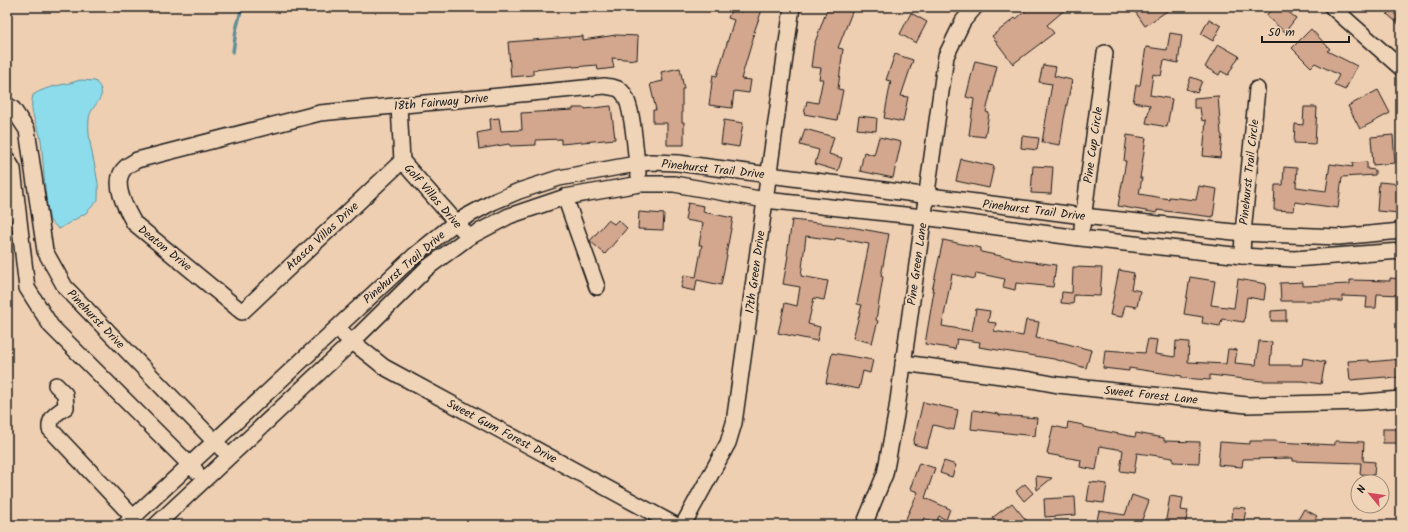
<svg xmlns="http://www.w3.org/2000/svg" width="1408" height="532" font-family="Kalam,sans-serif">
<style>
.water{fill:#8ddceb;stroke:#608f98}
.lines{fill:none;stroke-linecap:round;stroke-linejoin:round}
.stream{stroke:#608f98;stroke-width:3.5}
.building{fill:#d3a78e;stroke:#1c1c1c}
.minor-casing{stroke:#1c1c1c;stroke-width:18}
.minor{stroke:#f0d4b7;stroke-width:15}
.labels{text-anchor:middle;stroke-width:4;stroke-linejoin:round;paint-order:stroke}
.street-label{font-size:12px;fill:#1c1c1c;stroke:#f0d4b7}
</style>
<rect width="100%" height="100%" fill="#efcfb2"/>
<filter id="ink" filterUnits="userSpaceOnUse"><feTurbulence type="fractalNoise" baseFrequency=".025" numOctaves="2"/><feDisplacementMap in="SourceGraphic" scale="8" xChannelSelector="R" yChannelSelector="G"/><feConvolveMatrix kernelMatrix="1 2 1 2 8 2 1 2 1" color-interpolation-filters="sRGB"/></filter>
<g filter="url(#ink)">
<!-- water -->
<path class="water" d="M80 80 95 81C112 97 90 104 89 119 87 139 94 158 97 178 99 185 98 192 98 200L86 213 59 229 50 221C44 195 44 167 41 140 38 123 28 114 33 95 48 85 63 86 80 80Z"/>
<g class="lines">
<!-- stream -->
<path class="stream" d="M233 52 236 30 242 7"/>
</g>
<!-- building -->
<g class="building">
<path d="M744 7H763L753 35H754L741 79 751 80 749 93 734 91 732 108 709 105 713 75 717 76 734 20 728 18 732 8 742 12Z"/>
<path d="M828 7H837L852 12 838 48 843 49 838 89 843 90 837 120 804 114 807 101 818 103 823 79H819L821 68 811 67 814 45Z"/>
<path d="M1030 7H1068L1047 25 1054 33 1013 64 992 36 1015 18 1016 19Z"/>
<path d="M1132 7H1173L1145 26Z"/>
<path d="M1273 7H1282L1296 18 1285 32 1266 16Z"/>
<path d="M1393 7H1401V26L1387 14Z"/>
<path d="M911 13 927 22 916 43 900 34Z"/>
<path d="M1209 19 1221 26 1213 41 1201 34Z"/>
<path d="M1311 29 1330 49 1327 51 1357 66 1345 90 1334 85 1339 75 1315 63 1311 67 1292 48Z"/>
<path d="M1170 33 1182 35 1178 63 1164 60 1161 76 1153 74 1150 95 1172 99 1167 127 1146 123 1150 105 1133 102 1136 85H1140L1146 47 1167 50Z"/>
<path d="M616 35 638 36 637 60 612 58 614 68 598 70 597 65 573 67V66L533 70V75L511 77 508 42 583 36V40Z"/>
<path d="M1218 44 1239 56 1228 75 1221 71 1219 75 1205 67Z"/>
<path d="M895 54 913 60 901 96 908 97 903 122 884 118 891 81 886 80Z"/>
<path d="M975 61 997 66 986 112 989 113 985 137 969 135 974 99 966 97Z"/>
<path d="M1043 65 1056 67 1054 76 1072 80 1064 119 1060 145 1042 142 1052 84 1039 82Z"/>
<path d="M680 68 684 89H682V122H684V145H667V123H653V110H656L650 84 663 81 661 72Z"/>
<path d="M1191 77 1202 81 1197 93 1186 89Z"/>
<path d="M1378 90 1390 113 1360 129 1348 106Z"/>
<path d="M1218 96 1221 134 1222 135 1220 158 1203 156 1206 120 1202 121 1200 108H1194V98Z"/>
<path d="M611 106 615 139 561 144V139L536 140V145L510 146 509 144 479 149 477 133 491 130 490 119 499 118 501 131 522 130 521 113 573 110V108H585V109Z"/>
<path d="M1304 107H1317L1315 144 1294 143 1295 124 1303 125Z"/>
<path d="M859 116 877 118 876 131 857 129Z"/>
<path d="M724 120 743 123 739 147 721 144Z"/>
<path d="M805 129 834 137 829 154 842 158 838 171 815 164 819 150 800 145Z"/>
<path d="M1127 135 1146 138 1140 178H1142L1139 194 1169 199V197L1196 200 1199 186 1217 189 1213 217 1157 210V213L1118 206 1126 161H1124Z"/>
<path d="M1393 135 1395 163 1373 165 1371 137Z"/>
<path d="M1022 136 1039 138 1037 150 1021 148Z"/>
<path d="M879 137 901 142 893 178 860 171 864 152 874 155Z"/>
<path d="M961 159 994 166 989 188 956 181Z"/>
<path d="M1367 162V169L1375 170V175L1342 177 1338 208 1295 202 1294 211 1274 210 1275 185H1283L1284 167 1297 168 1296 187 1326 191 1330 164 1353 167 1352 163Z"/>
<path d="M1033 166 1053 167 1051 194 1031 193Z"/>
<path d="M1379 182 1401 184 1400 213 1377 211Z"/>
<path d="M688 203 704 206 703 212 733 218 726 255H727L721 285 697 280 695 291 681 288 684 275 696 277 702 245H699L703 223 685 220Z"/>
<path d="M639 212 664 214 663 230 638 229Z"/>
<path d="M608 220 614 224 618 220 627 228 605 254 590 241Z"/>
<path d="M792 220 845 226 889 234 881 276 883 277 876 320 878 321 872 343 853 338 862 305 857 304 869 244 836 238 835 240 806 236 801 276 828 281 824 300 814 298 808 324 820 327 817 341 778 333 785 303 797 306 800 287 783 284 788 256 787 255Z"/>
<path d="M943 240 981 248V252L1011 258V259L1056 265 1053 287 1016 283 1015 290 1003 287 1005 279 976 273 975 279 952 274 942 326 972 331 976 309 990 311 988 322 996 323 994 331 1023 336 1026 320 1039 322 1036 338 1064 343 1091 350 1086 368 1054 359 979 347 980 342 957 339 955 349 925 344 934 291H932Z"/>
<path d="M1073 267 1102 268 1100 296 1074 295 1073 304 1061 303 1062 292 1072 293Z"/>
<path d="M1119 270 1134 273 1131 289 1140 291 1137 307 1125 305 1122 317 1110 315Z"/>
<path d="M1190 277 1215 281 1211 305 1234 308 1238 279 1266 284 1264 300 1247 297 1244 322 1222 319 1220 326 1202 323 1203 317 1184 314Z"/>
<path d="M1390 278 1401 279V295L1377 294 1376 308H1366L1367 297 1342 296V301H1281L1280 283 1303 282V286L1350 284V280L1390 281Z"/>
<path d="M1286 310V321H1271V311Z"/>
<path d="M1148 339 1157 340 1155 354 1175 357 1176 341 1189 342 1188 362 1226 364 1228 349 1237 350 1235 363 1256 365 1259 341 1272 342 1270 365H1302L1303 358 1325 362 1321 384 1303 381H1262L1210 375V380L1182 378V376L1129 368V371L1103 368 1105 350 1145 353Z"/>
<path d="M832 353 873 360 870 373 863 371 859 389 826 383Z"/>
<path d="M1401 359V377L1387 379 1386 377 1350 380 1348 361 1369 360V362Z"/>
<path d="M923 402 958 410 954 430 933 425 927 448 913 444Z"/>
<path d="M973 410 999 414V415L1037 418 1035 436 971 429Z"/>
<path d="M1068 422 1083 425V427L1135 437 1136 433 1164 438V441L1200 442 1199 463 1173 462V458L1137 453 1134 473 1120 471 1123 450 1100 446 1096 470 1080 467 1081 460 1047 454 1053 426 1067 429Z"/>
<rect x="1383" y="429" width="18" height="14"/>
<path d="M1250 441H1277V442L1335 445V441L1364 442 1363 461 1375 462 1374 475 1360 474 1361 463 1293 461V458L1243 459 1242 467 1218 465 1220 442 1250 444Z"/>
<path d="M944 461 956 465 952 477 940 473Z"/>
<path d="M919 463 935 468 925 498 950 509 946 520 939 516 936 523 924 518 921 525H903L918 492 910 489Z"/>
<path d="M1036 476 1052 478 1037 490Z"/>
<path d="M1090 482 1107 484 1104 503 1087 501Z"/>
<path d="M1025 484 1033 493 1024 501 1016 491Z"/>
<path d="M1132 495 1149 501 1140 525H1096L1099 511 1125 515Z"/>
<path d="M1170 496 1183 498 1181 510 1188 511 1185 525H1165Z"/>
<path d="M1075 497 1076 515 1045 517 1044 499Z"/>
<path d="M1012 503 1030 525H998L992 518Z"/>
<path d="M1233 507 1246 508 1244 521 1232 519Z"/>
<path d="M1304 509 1317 516 1312 525H1295Z"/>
</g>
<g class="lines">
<defs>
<g id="minor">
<path d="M1332 7 1401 68"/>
<path d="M7 105 13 109 27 130 45 251 65 287 222 449"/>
<path d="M399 106 402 161 463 230"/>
<path d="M7 159 13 169 27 288 51 326 196 471"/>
<path d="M402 161 242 312 134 223C126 209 110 181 126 167 129 164 133 163 137 160L320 113 605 86C609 87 616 87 620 90 634 99 635 155 638 173"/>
<path d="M565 197 597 287"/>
<path d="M1082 227 1105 53"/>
<path d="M1242 256 1243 233 1257 89"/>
<path d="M344 335 384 367 675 525"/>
<path d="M903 363 1031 380 1058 385 1247 405 1364 402 1401 399"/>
<path d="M56 385 65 394 66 407C57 413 49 417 50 429L133 517"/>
<path d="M125 525 415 255 456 222 493 202 519 191 559 178 636 164 651 162 678 163 1083 216 1243 233 1338 237 1401 231"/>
<path d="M156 525 352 342 427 268 469 237 509 216 565 197 640 184H674L765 200 923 217 1080 238 1242 256 1294 259 1401 251"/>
<path d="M683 525 728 443 734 423 792 7"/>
<path d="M864 525 885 474 896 415 946 56 963 21 975 7"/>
</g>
</defs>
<!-- minor casing -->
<use href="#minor" class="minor-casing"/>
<!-- minor -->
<use href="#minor" class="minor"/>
</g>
</g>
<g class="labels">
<!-- street labels -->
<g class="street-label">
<text transform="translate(441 102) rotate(-5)" y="4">18th Fairway Drive</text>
<text transform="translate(1093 145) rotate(-82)" y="4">Pine Cup Circle</text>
<text transform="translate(713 169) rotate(6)" y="4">Pinehurst Trail Drive</text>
<text transform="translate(1249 172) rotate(-84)" y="4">Pinehurst Trail Circle</text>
<text transform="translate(433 196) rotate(49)" y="4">Golf Villas Drive</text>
<text transform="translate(1034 210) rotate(7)" y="4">Pinehurst Trail Drive</text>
<text transform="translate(322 236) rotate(-43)" y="4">Atasca Villas Drive</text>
<text transform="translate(165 248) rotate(39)" y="4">Deaton Drive</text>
<text transform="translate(917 264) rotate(-82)" y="4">Pine Green Lane</text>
<text transform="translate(404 267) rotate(-41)" y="4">Pinehurst Trail Drive</text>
<text transform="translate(755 272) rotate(-82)" y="4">17th Green Drive</text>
<text transform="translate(96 319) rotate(46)" y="4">Pinehurst Drive</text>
<text transform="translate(1151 395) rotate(6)" y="4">Sweet Forest Lane</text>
<text transform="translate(502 431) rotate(28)" y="4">Sweet Gum Forest Drive</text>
</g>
</g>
<!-- margin -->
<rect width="1408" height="532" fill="none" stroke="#f0d4b7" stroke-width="24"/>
<rect x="12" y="12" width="1384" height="508" fill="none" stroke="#1c1c1c" stroke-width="1.5" filter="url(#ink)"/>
<!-- north arrow -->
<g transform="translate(1370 494) rotate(299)"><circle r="19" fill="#f0d4b7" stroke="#9b8a79"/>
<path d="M0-3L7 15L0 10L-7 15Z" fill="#d1495b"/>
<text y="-6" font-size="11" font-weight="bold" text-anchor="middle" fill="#1c1c1c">N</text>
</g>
<!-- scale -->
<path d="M1262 36v6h87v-6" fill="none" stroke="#1c1c1c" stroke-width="2"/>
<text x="1268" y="36" font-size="12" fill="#1c1c1c" stroke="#f0d4b7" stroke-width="3" paint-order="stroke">50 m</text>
</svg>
